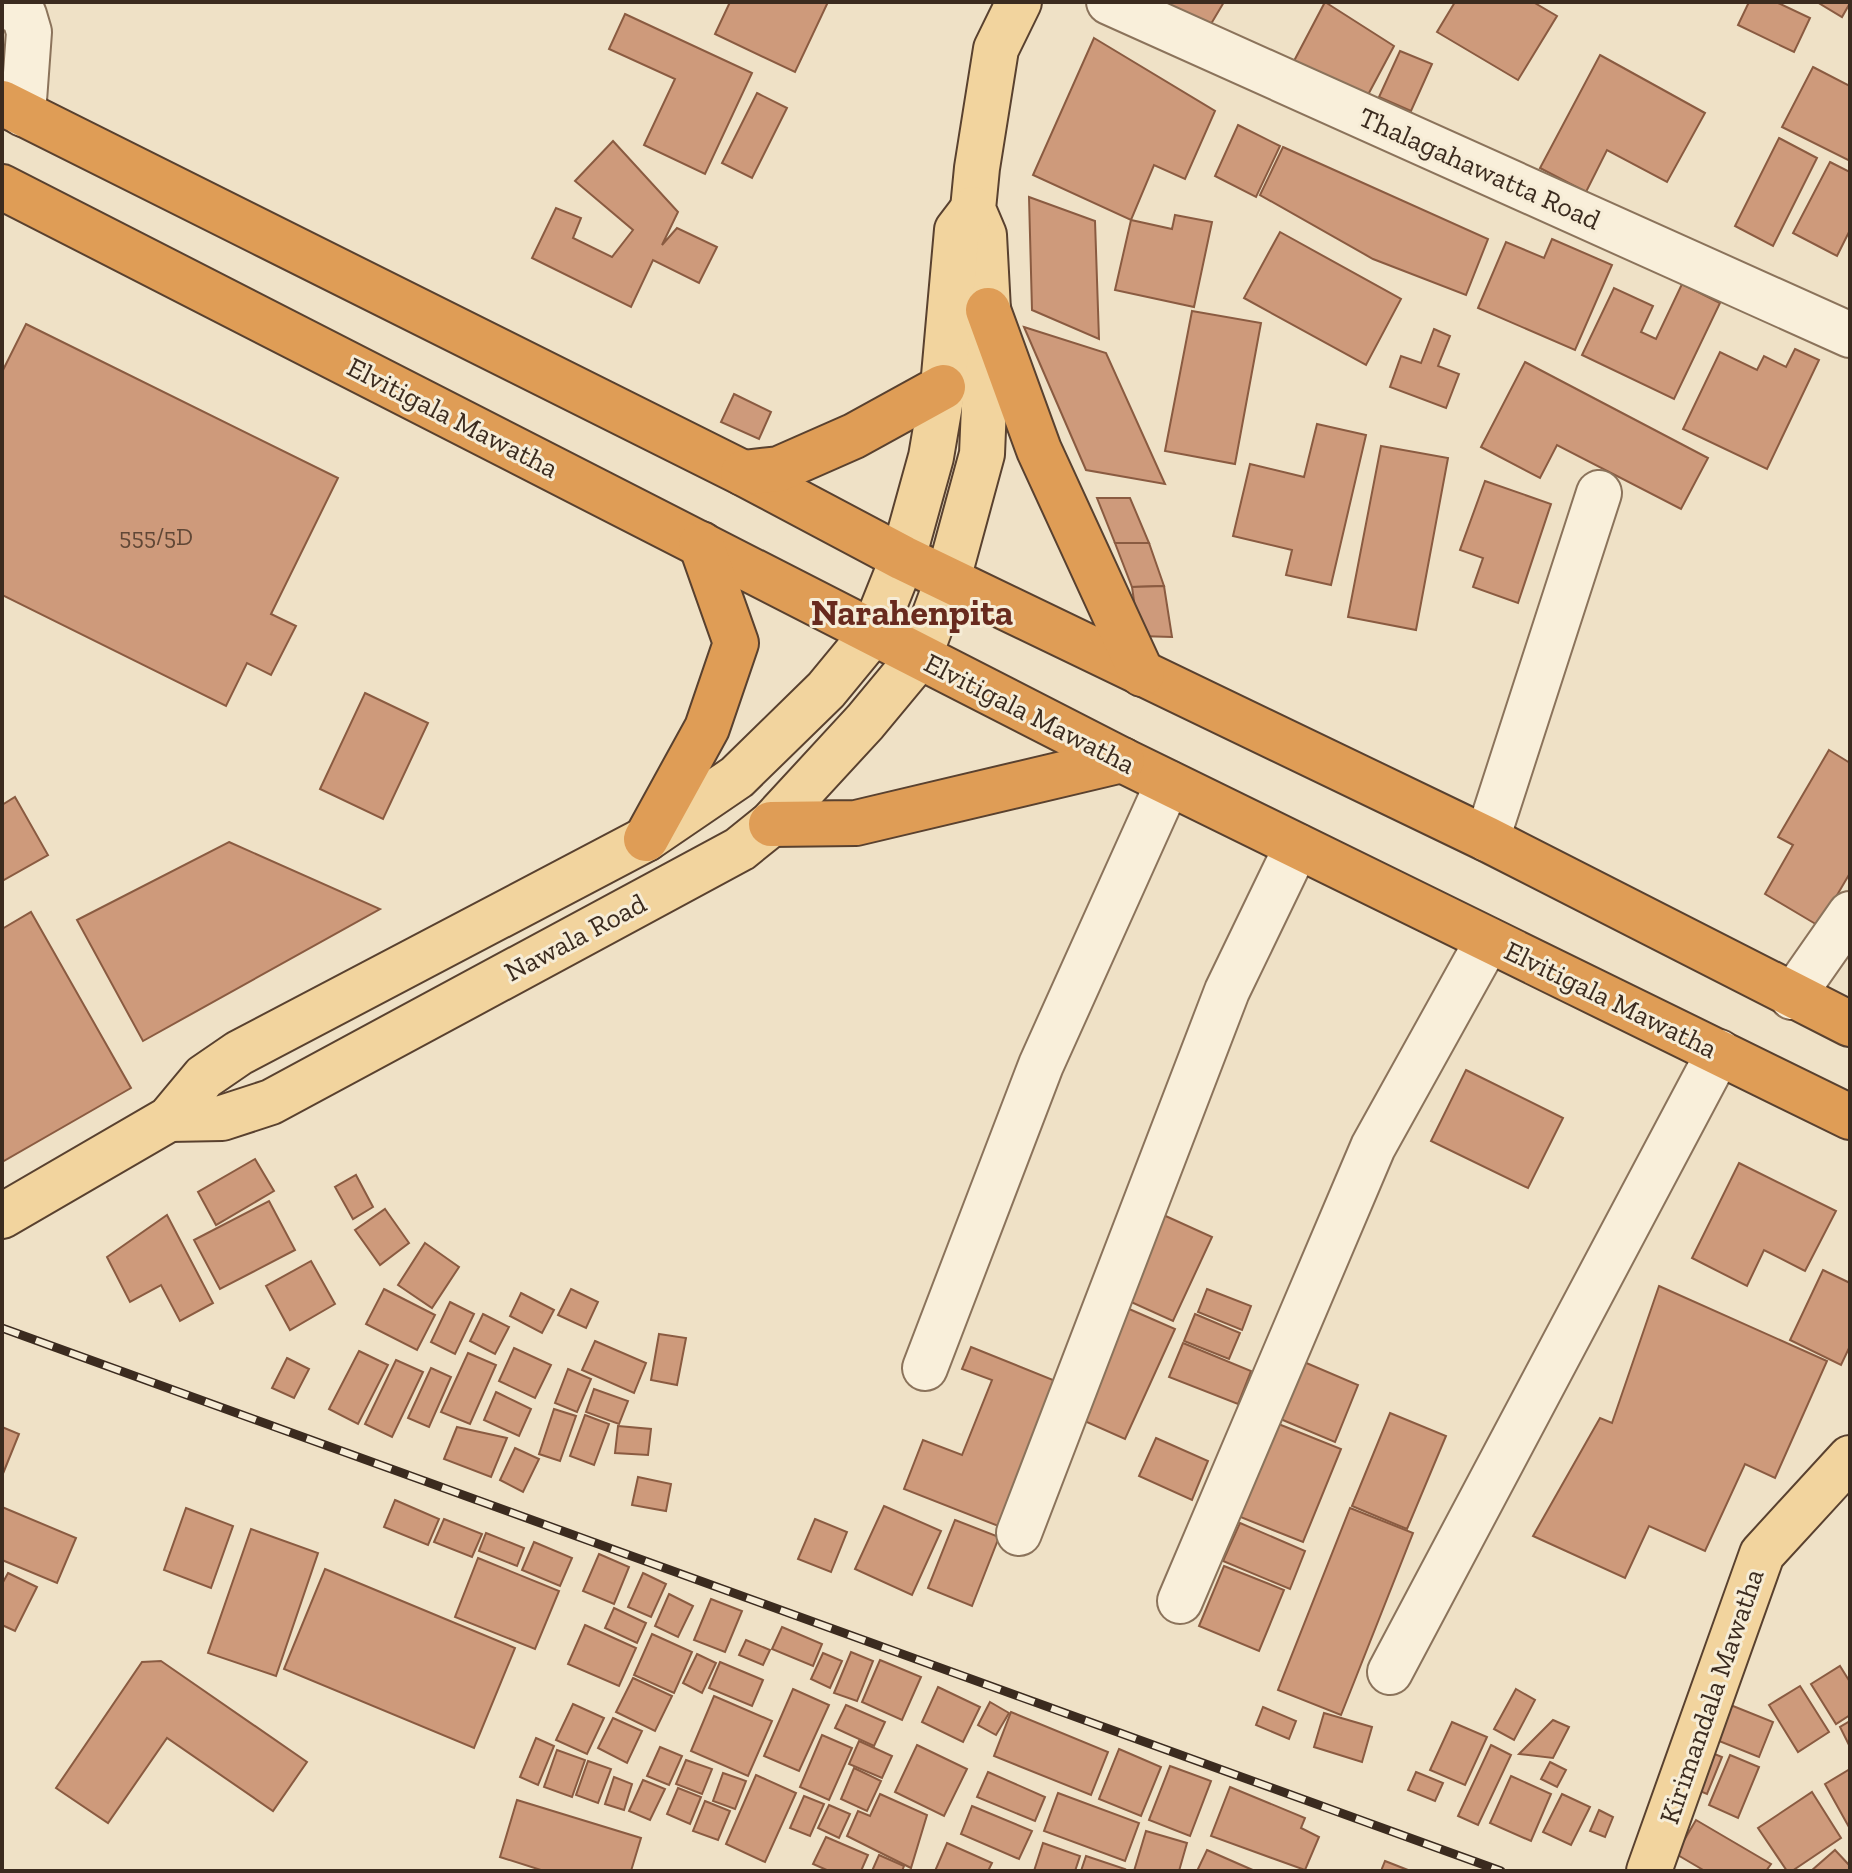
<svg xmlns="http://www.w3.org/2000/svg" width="1852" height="1873" font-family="'Zilla Slab',serif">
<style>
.building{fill:#ce9a7b;stroke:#8a5b41;stroke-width:2}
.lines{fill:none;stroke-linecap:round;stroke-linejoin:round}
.minor-casing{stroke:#8b735b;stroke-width:48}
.major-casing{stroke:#59412f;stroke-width:48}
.highway-casing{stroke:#59412f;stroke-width:48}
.minor{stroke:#f9efda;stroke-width:44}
.major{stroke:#f2d49e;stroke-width:44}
.highway{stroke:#df9d56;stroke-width:44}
.rail-casing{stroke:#3b2b1f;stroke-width:9}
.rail{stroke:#f6ecd6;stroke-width:6;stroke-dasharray:18;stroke-linecap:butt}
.labels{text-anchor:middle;stroke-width:6;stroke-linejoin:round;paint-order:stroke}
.number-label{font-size:24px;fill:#604736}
.street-label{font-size:28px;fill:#3b2b1f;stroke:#f6ecd6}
.district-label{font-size:36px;font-weight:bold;fill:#682a1e;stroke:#f6ecd6}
</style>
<rect width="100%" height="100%" fill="#efe1c6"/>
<!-- building -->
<g class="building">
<path d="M730 2H828L795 72 715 34Z"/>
<path d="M1163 2H1224L1208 29Z"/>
<path d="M1325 2 1394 46 1362 106 1294 61Z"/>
<path d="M1455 2H1533L1557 16 1518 80 1437 32Z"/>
<path d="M1749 2H1776L1810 18 1794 52 1738 25Z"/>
<path d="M1817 2H1850V3L1842 17Z"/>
<path d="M625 14 752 73 705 174 644 145 675 79 609 49Z"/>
<path d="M1094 38 1215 111 1185 179 1154 165 1131 220 1033 175Z"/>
<path d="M1400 51 1432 64 1411 111 1379 97Z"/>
<path d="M1600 55 1705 113 1667 182 1607 150 1586 192 1540 168Z"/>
<path d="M1813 67 1850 86V161L1782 127Z"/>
<path d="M757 93 787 108 752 178 722 163Z"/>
<path d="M1238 125 1280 146 1256 197 1215 176Z"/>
<path d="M1779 138 1817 158 1773 246 1735 226Z"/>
<path d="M613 141 678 212 662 245 677 228 717 247 699 283 653 260 631 307 532 258 556 208 581 218 573 238 612 257 633 230 575 181Z"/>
<path d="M1283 147 1488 239 1466 295 1373 259 1260 195Z"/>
<path d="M1830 162 1850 172V230L1837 256 1793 233Z"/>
<path d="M1029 197 1095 221 1099 339 1032 310Z"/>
<path d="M1175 215 1212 222 1194 307 1115 290 1131 220 1172 229Z"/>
<path d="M1280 232 1401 299 1366 365 1244 298Z"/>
<path d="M1552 239 1612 265 1575 350 1478 308 1506 242 1544 258Z"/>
<path d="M1682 284 1720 303 1674 399 1582 355 1614 288 1653 306 1641 332 1656 339Z"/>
<path d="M1192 311 1261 323 1235 464 1165 451Z"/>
<path d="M26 324 338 478 271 614 296 626 271 675 247 663 226 706 2 595V372Z"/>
<path d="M1024 327 1106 353 1165 484 1086 470Z"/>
<path d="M1434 329 1450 336 1438 366 1459 374 1446 408 1390 387 1401 356 1421 363Z"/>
<path d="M1795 349 1819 360 1767 469 1683 429 1720 352 1757 370 1764 356 1786 367Z"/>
<path d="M1525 362 1708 458 1681 509 1557 445 1540 478 1481 447Z"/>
<path d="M734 394 771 412 759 439 721 422Z"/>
<path d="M1317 424 1366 435 1331 585 1286 575 1292 550 1233 536 1250 464 1304 477Z"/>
<path d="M1381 446 1448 458 1416 630 1348 617Z"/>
<path d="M1485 481 1551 504 1518 603 1473 587 1483 558 1460 550Z"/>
<path d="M1097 498H1130L1149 543H1115Z"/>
<path d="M1115 543H1149L1164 586 1132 587Z"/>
<path d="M1164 586 1172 637 1139 636 1132 587Z"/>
<path d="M365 693 428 723 383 819 320 789Z"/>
<path d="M1829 750 1850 763V873L1819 926 1765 894 1793 845 1778 837Z"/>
<path d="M15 797 48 855 2 881V805Z"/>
<path d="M229 842 380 909 143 1041 77 920Z"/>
<path d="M31 912 131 1088 2 1162V929Z"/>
<path d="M1466 1070 1563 1118 1528 1188 1431 1141Z"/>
<path d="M255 1159 274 1191 216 1225 198 1192Z"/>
<path d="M1739 1163 1836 1211 1805 1271 1764 1250 1747 1286 1692 1258Z"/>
<path d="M356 1175 373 1207 353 1219 335 1187Z"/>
<path d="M269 1201 295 1250 220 1289 194 1240Z"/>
<path d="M385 1209 409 1243 380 1265 355 1230Z"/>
<path d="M1159 1213 1212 1237 1173 1321 1120 1297Z"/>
<path d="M167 1215 213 1303 180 1321 161 1285 130 1302 107 1257Z"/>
<path d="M425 1243 459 1267 432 1308 398 1285Z"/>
<path d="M311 1261 335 1304 290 1330 266 1286Z"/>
<path d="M1823 1270 1850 1283V1346L1841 1365 1790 1340Z"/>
<path d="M1659 1286 1827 1361 1775 1478 1745 1464 1705 1551 1649 1526 1625 1578 1533 1536 1600 1418 1612 1423Z"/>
<path d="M384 1289 435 1315 417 1350 366 1324Z"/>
<path d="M571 1289 598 1302 586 1328 558 1315Z"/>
<path d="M1207 1289 1251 1306 1242 1330 1198 1312Z"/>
<path d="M521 1293 554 1310 542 1333 510 1316Z"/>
<path d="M450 1302 474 1314 455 1354 431 1342Z"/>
<path d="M1120 1305 1175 1329 1125 1439 1071 1415Z"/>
<path d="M483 1314 509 1327 495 1354 470 1341Z"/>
<path d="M1195 1314 1240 1333 1229 1359 1184 1341Z"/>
<path d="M659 1334 686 1338 677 1385 651 1380Z"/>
<path d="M595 1341 646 1363 634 1393 582 1370Z"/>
<path d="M1183 1343 1251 1371 1238 1404 1169 1377Z"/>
<path d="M971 1347 1058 1382 1001 1527 904 1489 923 1440 962 1455 992 1380 962 1369Z"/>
<path d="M514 1348 551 1365 535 1398 499 1381Z"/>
<path d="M359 1351 388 1365 358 1424 329 1409Z"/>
<path d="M468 1353 496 1365 470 1424 441 1412Z"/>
<path d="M1290 1356 1358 1385 1335 1442 1266 1413Z"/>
<path d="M287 1358 309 1369 294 1398 272 1388Z"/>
<path d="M396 1360 423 1372 392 1437 365 1424Z"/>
<path d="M431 1368 451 1377 429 1427 408 1418Z"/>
<path d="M568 1369 591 1379 577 1412 555 1403Z"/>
<path d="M594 1389 628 1401 619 1424 586 1412Z"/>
<path d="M496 1392 531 1409 519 1436 484 1420Z"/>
<path d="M554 1409 576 1416 560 1461 539 1454Z"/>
<path d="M1390 1413 1446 1436 1407 1529 1352 1506Z"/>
<path d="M585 1415 609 1424 594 1465 570 1456Z"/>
<path d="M1276 1423 1341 1449 1303 1542 1238 1516Z"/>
<path d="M618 1426 651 1429 648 1455 615 1453Z"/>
<path d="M2 1427 19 1434 2 1476Z"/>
<path d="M457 1427 507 1438 491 1477 444 1459Z"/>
<path d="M1156 1438 1208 1461 1192 1500 1139 1476Z"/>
<path d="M515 1448 539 1459 523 1492 500 1480Z"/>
<path d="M638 1477 671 1484 666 1511 632 1505Z"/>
<path d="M395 1500 439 1519 428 1545 384 1527Z"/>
<path d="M884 1506 941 1531 912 1595 855 1569Z"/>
<path d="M2 1507 76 1538 57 1583 2 1560Z"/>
<path d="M186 1508 233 1526 211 1588 164 1570Z"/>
<path d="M1350 1508 1413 1533 1341 1715 1278 1690Z"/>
<path d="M444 1519 482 1534 472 1557 434 1542Z"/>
<path d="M815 1519 847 1532 831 1572 798 1559Z"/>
<path d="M955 1520 999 1537 972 1606 928 1588Z"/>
<path d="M1240 1523 1305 1551 1290 1589 1223 1561Z"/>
<path d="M251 1529 318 1553 276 1676 208 1653Z"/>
<path d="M486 1533 524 1548 517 1566 479 1551Z"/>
<path d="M534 1542 572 1558 560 1586 522 1570Z"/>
<path d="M599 1554 629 1567 614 1604 583 1591Z"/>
<path d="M478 1558 559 1591 535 1649 455 1617Z"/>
<path d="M1224 1566 1284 1590 1259 1651 1199 1626Z"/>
<path d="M325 1569 515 1648 474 1748 284 1669Z"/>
<path d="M8 1573 37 1587 15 1631 2 1625V1584Z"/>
<path d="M643 1573 666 1584 651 1617 628 1607Z"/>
<path d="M669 1594 693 1606 678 1637 655 1626Z"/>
<path d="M711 1599 742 1611 725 1652 694 1640Z"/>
<path d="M614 1608 646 1623 637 1643 605 1628Z"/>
<path d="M585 1625 636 1648 619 1686 568 1664Z"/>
<path d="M782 1627 822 1644 813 1666 772 1649Z"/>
<path d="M652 1634 692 1652 674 1693 634 1675Z"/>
<path d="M746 1640 770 1650 763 1665 739 1655Z"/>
<path d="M851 1652 873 1661 857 1701 834 1693Z"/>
<path d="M823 1653 842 1661 830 1688 811 1679Z"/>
<path d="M697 1654 716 1663 702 1693 683 1683Z"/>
<path d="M880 1660 921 1677 902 1720 862 1702Z"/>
<path d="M161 1661 307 1762 273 1811 167 1738 108 1823 56 1788 142 1662Z"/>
<path d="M720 1662 763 1680 752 1706 709 1688Z"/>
<path d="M1840 1666 1850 1682V1715L1836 1724 1811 1684Z"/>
<path d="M633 1678 672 1696 655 1731 616 1712Z"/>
<path d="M1800 1686 1829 1732 1798 1752 1769 1705Z"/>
<path d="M938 1687 980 1707 963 1742 922 1722Z"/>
<path d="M793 1689 829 1705 799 1771 764 1756Z"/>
<path d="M1516 1689 1535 1700 1514 1740 1494 1729Z"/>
<path d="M714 1696 772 1721 748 1776 691 1751Z"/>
<path d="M990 1702 1009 1713 996 1735 978 1725Z"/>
<path d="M573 1704 604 1718 587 1754 556 1740Z"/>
<path d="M1728 1704 1773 1722 1759 1757 1714 1739Z"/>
<path d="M846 1705 885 1722 874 1746 835 1728Z"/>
<path d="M1263 1707 1296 1721 1289 1739 1256 1725Z"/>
<path d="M1011 1712 1108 1752 1091 1795 994 1756Z"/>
<path d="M1324 1713 1372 1727 1362 1762 1314 1747Z"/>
<path d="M613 1718 642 1731 627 1763 598 1748Z"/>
<path d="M1553 1720 1569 1727 1553 1758 1519 1754Z"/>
<path d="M1850 1721V1747L1840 1727Z"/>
<path d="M1452 1722 1487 1737 1465 1785 1430 1770Z"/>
<path d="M822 1735 852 1748 829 1800 800 1787Z"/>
<path d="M536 1738 554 1746 538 1785 520 1777Z"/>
<path d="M859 1741 892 1756 882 1778 849 1764Z"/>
<path d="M917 1745 967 1769 944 1816 895 1792Z"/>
<path d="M1491 1745 1511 1755 1478 1825 1458 1816Z"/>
<path d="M660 1747 682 1756 669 1785 647 1776Z"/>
<path d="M1700 1748 1722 1757 1707 1794 1685 1785Z"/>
<path d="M1119 1749 1161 1767 1141 1816 1099 1799Z"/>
<path d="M557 1750 585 1760 572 1797 544 1787Z"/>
<path d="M1730 1755 1759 1767 1738 1818 1709 1805Z"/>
<path d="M686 1760 712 1769 702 1794 676 1784Z"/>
<path d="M588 1761 611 1769 598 1803 576 1795Z"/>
<path d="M1550 1762 1566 1770 1557 1787 1541 1779Z"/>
<path d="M1170 1766 1211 1781 1190 1836 1149 1820Z"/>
<path d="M854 1768 881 1781 867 1811 841 1799Z"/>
<path d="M1850 1769V1829L1825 1784Z"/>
<path d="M988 1772 1045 1797 1035 1821 977 1797Z"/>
<path d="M1416 1772 1443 1783 1435 1801 1408 1790Z"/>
<path d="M723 1773 746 1781 735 1809 713 1801Z"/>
<path d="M756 1775 796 1793 765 1862 726 1844Z"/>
<path d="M1511 1776 1551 1794 1531 1841 1490 1823Z"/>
<path d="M614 1777 632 1784 624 1810 605 1804Z"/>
<path d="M643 1780 665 1789 650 1820 629 1811Z"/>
<path d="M1230 1787 1305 1818 1301 1828 1319 1837 1305 1870 1211 1836Z"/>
<path d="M678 1788 701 1797 690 1824 667 1814Z"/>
<path d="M1812 1792 1841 1838 1792 1871H1787L1758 1828Z"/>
<path d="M1058 1793 1139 1823 1125 1861 1044 1831Z"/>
<path d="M880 1794 927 1815 911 1868 847 1836 858 1811 870 1816Z"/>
<path d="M1562 1794 1590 1807 1571 1845 1543 1832Z"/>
<path d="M804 1796 824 1804 810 1836 790 1828Z"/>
<path d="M517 1800 641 1838 631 1871H544L500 1857Z"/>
<path d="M705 1801 730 1811 718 1840 693 1831Z"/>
<path d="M829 1805 850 1814 839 1838 818 1828Z"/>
<path d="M972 1806 1032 1831 1019 1859 961 1834Z"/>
<path d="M1599 1810 1613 1817 1605 1837 1590 1831Z"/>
<path d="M1696 1820 1771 1864 1766 1871H1705L1676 1854Z"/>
<path d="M1146 1831 1187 1843 1179 1871H1134Z"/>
<path d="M826 1837 868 1855 861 1871H829L813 1864Z"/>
<path d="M947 1843 992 1863 988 1871H935Z"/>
<path d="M1043 1843 1080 1856 1075 1871H1034Z"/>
<path d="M1207 1850 1255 1871H1197Z"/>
<path d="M1835 1850 1850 1866V1871H1811Z"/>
<path d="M879 1855 904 1866 902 1871H872Z"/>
<path d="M1086 1856 1125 1869 1124 1871H1081Z"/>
<path d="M1385 1861 1408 1870V1871H1381Z"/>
</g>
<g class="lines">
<defs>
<g id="minor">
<path d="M1109 2 1850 335"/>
<path d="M2 3 24 15 29 32 23 114"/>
<path d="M1487 839 1599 493"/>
<path d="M1792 997 1850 914"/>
<path d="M925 1368 1041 1065 1168 783"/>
<path d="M1019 1533 1227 991 1297 846"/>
<path d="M1180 1601 1373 1147 1488 940"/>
<path d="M1390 1672 1719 1052"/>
</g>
<g id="major">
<path d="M169 1119 222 1118 271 1102 740 849 771 824 865 722 919 657 948 579 982 454 988 310 984 235 973 209 977 168 996 49 1019 2"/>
<path d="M2 1216 169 1119 204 1077 239 1053 646 839 737 777 826 690 873 633 903 558 931 457 943 387 957 230 973 209"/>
<path d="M1649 1871 1762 1554 1850 1458"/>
</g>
<g id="highway">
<path d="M2 103 743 473 903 558 1487 839 1850 1024"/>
<path d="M2 187 1122 760 1850 1117"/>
<path d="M988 310 1039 450 1142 674"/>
<path d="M743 473 779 469 854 436 943 387"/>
<path d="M771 824 856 823 1122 760"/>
<path d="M646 839 707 728 736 643 701 544"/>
</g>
</defs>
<!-- minor casing -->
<use href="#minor" class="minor-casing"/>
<!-- major casing -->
<use href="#major" class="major-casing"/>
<!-- highway casing -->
<use href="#highway" class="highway-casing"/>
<!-- minor -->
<use href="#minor" class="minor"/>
<!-- major -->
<use href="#major" class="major"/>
<!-- highway -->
<use href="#highway" class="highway"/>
<defs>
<path id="rail" d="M2 1328 1501 1871"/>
</defs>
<!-- rail casing -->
<use href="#rail" class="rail-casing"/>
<!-- rail -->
<use href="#rail" class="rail"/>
</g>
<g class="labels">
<!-- number labels -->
<g class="number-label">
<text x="156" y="545">555/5D</text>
</g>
<!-- street labels -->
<g class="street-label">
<text transform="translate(1480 168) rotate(24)" y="10">Thalagahawatta Road</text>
<text transform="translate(453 417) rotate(27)" y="10">Elvitigala Mawatha</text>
<text transform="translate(1030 713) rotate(27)" y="10">Elvitigala Mawatha</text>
<text transform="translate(575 937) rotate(-28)" y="10">Nawala Road</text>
<text transform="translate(1611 999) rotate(26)" y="10">Elvitigala Mawatha</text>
<text transform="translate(1711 1696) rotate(-71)" y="10">Kirimandala Mawatha</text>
</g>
<!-- district labels -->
<g class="district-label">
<text x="912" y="625">Narahenpita</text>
</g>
</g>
<!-- border -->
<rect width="1852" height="1873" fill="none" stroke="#3b2b1f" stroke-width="8"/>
</svg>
